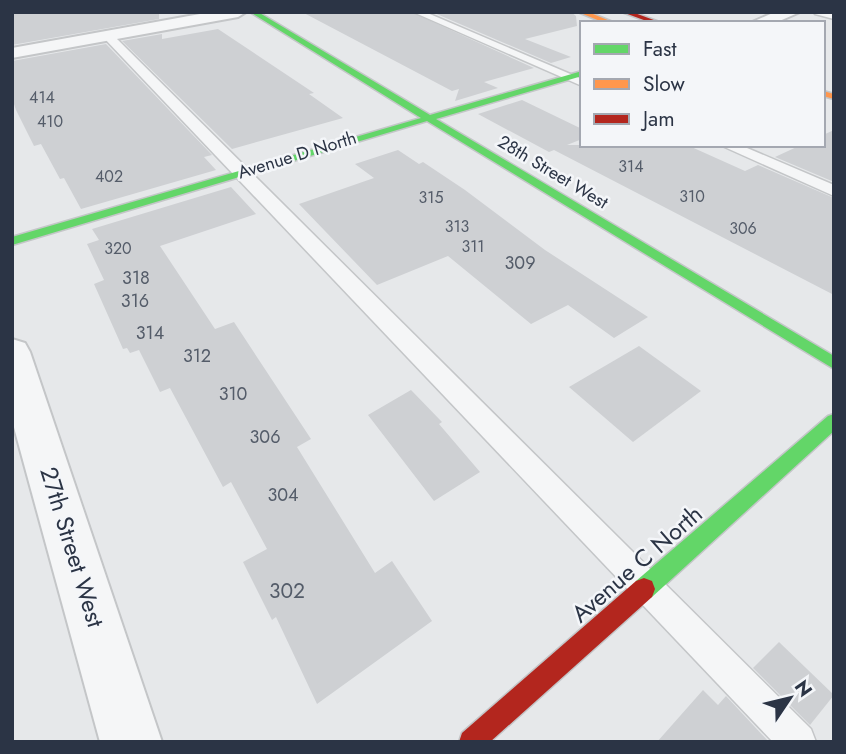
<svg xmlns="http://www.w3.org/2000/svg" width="846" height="754" font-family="Jost,sans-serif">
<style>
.building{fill:#ced0d3}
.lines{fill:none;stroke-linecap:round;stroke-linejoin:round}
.lane-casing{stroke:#c4c6c8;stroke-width:3}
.street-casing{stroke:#c4c6c8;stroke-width:4}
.fast-casing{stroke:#c4c6c8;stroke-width:3}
.slow-casing{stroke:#c4c6c8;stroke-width:3}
.jam-casing{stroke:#c4c6c8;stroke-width:3}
.lane{fill:#f5f6f7;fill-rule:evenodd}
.street{fill:#f5f6f7;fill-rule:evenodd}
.fast{fill:#63d668;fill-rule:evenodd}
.slow{fill:#ff974d;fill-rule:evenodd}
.jam{fill:#b3261e;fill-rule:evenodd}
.labels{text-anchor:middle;stroke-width:5;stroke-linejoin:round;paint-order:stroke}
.far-number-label{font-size:16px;fill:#545c69}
.far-street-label{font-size:18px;fill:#2b3445;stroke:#f4f6f9}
.number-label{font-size:18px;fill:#545c69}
.near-number-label{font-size:21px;fill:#545c69}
.near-street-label{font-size:24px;fill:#2b3445;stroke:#f4f6f9}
</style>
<rect width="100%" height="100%" fill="#e6e8ea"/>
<!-- building -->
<g class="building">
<path d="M12 12H159V19L12 45Z"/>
<path d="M302 12H411L534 68 484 82 498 88 455 101 459 89 452 91Z"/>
<path d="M432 12H571L576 16 577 26 525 39 571 57 551 63Z"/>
<path d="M218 29 314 93 309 94 343 118 232 149 122 41 162 34V39Z"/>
<path d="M106 44 212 155 204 157 216 170 81 209 64 178 60 179 41 144 34 146 16 110 12 98V61Z"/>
<path d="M522 100 582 129V139L567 145H687L745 171 758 165 834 198V295L554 150 549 152 478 114Z"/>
<path d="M834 130V182L775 157 801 145H823V135Z"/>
<path d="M398 150 419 164 423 162 465 190 545 250 648 317 614 338 568 305 531 324 448 256 377 285 299 204 374 178 355 164Z"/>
<path d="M231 187 256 214 160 246 215 329 234 322 311 439 297 447 375 573 392 561 432 621 317 704 276 617 272 620 243 562 267 549 231 482 223 487 170 388 160 392 139 350 130 353 127 348 123 349 94 284 104 280 87 244 99 240 92 229Z"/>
<path d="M639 346 701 391 633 442 569 387Z"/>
<path d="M411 390 442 422 439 424 480 472 434 501 368 415Z"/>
<path d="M779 642 834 695 810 725 753 668Z"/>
<path d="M703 690 718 705 726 696 769 742H657Z"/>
</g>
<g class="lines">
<defs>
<g id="lane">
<path d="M413 12H425L582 79V86Z"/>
<path d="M814 12 834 13V19L815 14Z"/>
<path d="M104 34H112L811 729 816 742H773L104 38Z"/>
<path d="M720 145H740L834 185V196Z"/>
</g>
<g id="street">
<path d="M211 12H246L238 17 12 58V48Z"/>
<path d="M775 12H800L775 23H750Z"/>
<path d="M12 339 25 343 30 352 162 742H100L12 420Z"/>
</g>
<g id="fast">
<path d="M250 12H258L430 115 582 71V76L436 119 834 356V369L427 121 12 245V237L421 118Z"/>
<path d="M834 414V431L652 597 644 600 636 597 633 589 636 581 828 416Z"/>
</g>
<g id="slow">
<path d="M578 12H588L615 23H605Z"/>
<path d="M823 91 834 94V99L823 96Z"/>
</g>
<g id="jam">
<path d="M622 12H632L662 23H652Z"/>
<path d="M644 578 652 581 655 589 652 597 490 742H459L462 733 636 581Z"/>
</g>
</defs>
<!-- lane casing -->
<use href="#lane" class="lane-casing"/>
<!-- street casing -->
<use href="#street" class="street-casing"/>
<!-- fast casing -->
<use href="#fast" class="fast-casing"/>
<!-- slow casing -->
<use href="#slow" class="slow-casing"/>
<!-- jam casing -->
<use href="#jam" class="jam-casing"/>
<!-- lane -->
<use href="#lane" class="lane"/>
<!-- street -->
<use href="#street" class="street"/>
<!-- fast -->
<use href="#fast" class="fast"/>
<!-- slow -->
<use href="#slow" class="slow"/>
<!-- jam -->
<use href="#jam" class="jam"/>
</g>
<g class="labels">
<!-- far-number labels -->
<g class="far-number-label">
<text x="42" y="103">414</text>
<text x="50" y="127">410</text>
<text x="631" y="172">314</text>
<text x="109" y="182">402</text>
<text x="692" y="202">310</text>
<text x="431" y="203">315</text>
<text x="457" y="232">313</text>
<text x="743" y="234">306</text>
<text x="473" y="252">311</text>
<text x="118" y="254">320</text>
</g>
<!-- far-street labels -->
<g class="far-street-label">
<text transform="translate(297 155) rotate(-17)" y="6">Avenue D North</text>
<text transform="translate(553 172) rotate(31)" y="6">28th Street West</text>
</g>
<!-- number labels -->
<g class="number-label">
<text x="520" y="269">309</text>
<text x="136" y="284">318</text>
<text x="135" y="307">316</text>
<text x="150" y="339">314</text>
<text x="197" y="362">312</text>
<text x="233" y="400">310</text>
<text x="265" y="443">306</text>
<text x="283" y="501">304</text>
</g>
<!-- near-number labels -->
<g class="near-number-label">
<text x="287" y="598">302</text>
</g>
<!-- near-street labels -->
<g class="near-street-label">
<text transform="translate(72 547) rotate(73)" y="8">27th Street West</text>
<text transform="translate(637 564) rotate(-41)" y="8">Avenue C North</text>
</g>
</g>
<!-- border -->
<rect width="846" height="754" fill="none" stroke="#2b3445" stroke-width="28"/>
<!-- legend -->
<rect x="580" y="21" width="245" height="126" fill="#f4f6f9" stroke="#a4a8b1" stroke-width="2"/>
<rect x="594" y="44" width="35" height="10" fill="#63d668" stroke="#a4a8b1" stroke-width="2"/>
<text x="643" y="56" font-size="21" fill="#2b3445">Fast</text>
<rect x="594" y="79" width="35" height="10" fill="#ff974d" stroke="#a4a8b1" stroke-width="2"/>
<text x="643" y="91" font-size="21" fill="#2b3445">Slow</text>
<rect x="594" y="114" width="35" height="10" fill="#b3261e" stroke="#a4a8b1" stroke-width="2"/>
<text x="643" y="126" font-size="21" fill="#2b3445">Jam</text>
<!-- north arrow -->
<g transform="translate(790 698) rotate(55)" stroke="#f4f6f9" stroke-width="5" paint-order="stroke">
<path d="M0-5L12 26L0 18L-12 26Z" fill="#2b3445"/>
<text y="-10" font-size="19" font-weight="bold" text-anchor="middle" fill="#2b3445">N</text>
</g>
</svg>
